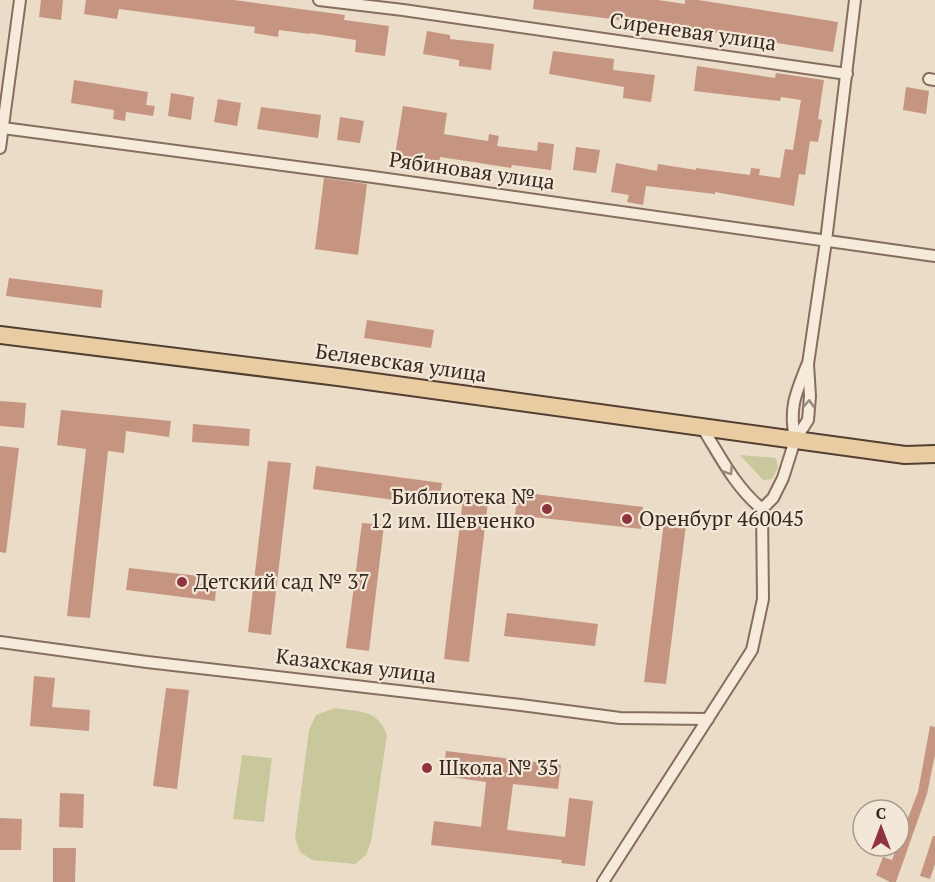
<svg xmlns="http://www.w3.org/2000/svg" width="935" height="882" font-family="'PT Serif',serif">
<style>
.green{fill:#c8c89c}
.building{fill:#c59581}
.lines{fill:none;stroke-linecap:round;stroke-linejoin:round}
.street-casing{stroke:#856e5e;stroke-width:14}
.primary-casing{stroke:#533e32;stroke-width:20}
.street{stroke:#f6eada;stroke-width:10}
.primary{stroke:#eacca3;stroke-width:16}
.oneway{stroke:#968a7e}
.poi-dot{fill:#8f343f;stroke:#f3e7d7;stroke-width:2}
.labels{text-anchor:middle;stroke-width:4.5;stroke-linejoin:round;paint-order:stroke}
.street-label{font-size:21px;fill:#372921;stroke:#f3e7d7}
.poi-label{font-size:21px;fill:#372921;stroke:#f3e7d7;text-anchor:start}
</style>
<rect width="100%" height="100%" fill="#ebdcc8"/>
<!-- green -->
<g class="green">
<path d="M740 455 776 458 778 468 772 479 763 480Z"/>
<path d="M335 708C359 712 378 709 387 735L371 842 366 855 355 864 312 860 300 852 295 838 309 730 316 715Z"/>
<path d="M242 755 272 758 264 822 233 819Z"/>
</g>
<!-- building -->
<g class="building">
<path d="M41 0H63L61 20 39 17Z"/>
<path d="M86 0H234L345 15 344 20 389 26 385 56 355 52 356 40 310 33V34L279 30 278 37 254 33 255 27 119 9 117 19 84 14Z"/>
<path d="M534 0H658L685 4V0H698L838 22 833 52 628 19V21L533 9Z"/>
<path d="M427 31 450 35V39L494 44 491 70 459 66V60L423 54Z"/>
<path d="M553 51 614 59 613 70 655 75 651 102 623 98 624 87 549 74Z"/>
<path d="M697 66 775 78 776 73 824 80 818 119 822 120 818 142 810 141 805 175 799 174 794 206 715 192V194L646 186 643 205 627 202 629 195 611 192 616 163 657 171 658 164 696 170V168L750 175 751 168 760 169 759 175 780 178 785 149 793 150 801 100 781 97 780 101 694 91Z"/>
<path d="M74 80 148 92 146 105 155 106 153 116 126 112 125 121 113 119 114 110 71 103Z"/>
<path d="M906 87 929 91 926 114 903 110Z"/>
<path d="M171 93 194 97 191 120 168 116Z"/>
<path d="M218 99 241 103 237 126 214 122Z"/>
<path d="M403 106 447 113 444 134 488 141 489 134 499 136 497 146 537 151 538 142 554 144 551 170 512 165 511 168 440 157 438 168 394 161Z"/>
<path d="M261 107 321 115 318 138 257 129Z"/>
<path d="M340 117 364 121 360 143 337 140Z"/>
<path d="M576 147 600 150 596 173 573 170Z"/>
<path d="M324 178 367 184 358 255 315 249Z"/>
<path d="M9 278 103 290 101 308 6 296Z"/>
<path d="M367 320 434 330 431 348 364 338Z"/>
<path d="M0 401 26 403 24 428 0 426Z"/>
<path d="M61 410 171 421 169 437 126 431 124 453 108 451 90 618 67 616 86 449 57 445Z"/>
<path d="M193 424 250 429 249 446 192 442Z"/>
<path d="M0 446 19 448 6 553 0 552Z"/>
<path d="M268 461 291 463 271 635 248 632Z"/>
<path d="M316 466 442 483 439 506 313 489Z"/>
<path d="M464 490 489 493 469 662 444 659Z"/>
<path d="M518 492 643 507 641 529 515 515Z"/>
<path d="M665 514 687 517 666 684 644 682Z"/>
<path d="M362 523 384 525 369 651 346 648Z"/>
<path d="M129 568 217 578 215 601 126 590Z"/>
<path d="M507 613 598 624 595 646 504 636Z"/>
<path d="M34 676 55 678 52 707 90 710 89 731 30 726Z"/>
<path d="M166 688 189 690 177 789 153 786Z"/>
<path d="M930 726 935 727V755L927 794 896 882H890L876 875 883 857 892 860 897 846H899V841L918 792Z"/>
<path d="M446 751 561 765 558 789 513 784 507 830 565 837 569 798 593 801 585 866 561 863 562 860 431 845 434 821 481 827 486 782 443 776Z"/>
<path d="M60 793 84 794 83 828 59 827Z"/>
<path d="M0 818 22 819 21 850H0Z"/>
<path d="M933 836H935V864L930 879 920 876Z"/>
<path d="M53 848H76L75 882H53Z"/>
</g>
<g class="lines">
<defs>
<g id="street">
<path d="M319 0 403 10 847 74"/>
<path d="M929 79 935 80"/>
<path d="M3 128 373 177 935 256"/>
<path d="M0 148 20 0"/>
<path d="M702 427C720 456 735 487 762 509"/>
<path d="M795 440C789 408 795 395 807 365"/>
<path d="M0 642 147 662 521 705 620 718 708 719"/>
<path d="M603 882 752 650 763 599 762 509 773 498 783 478 795 440 808 420 810 396 808 364 826 241 855 0"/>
</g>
<path id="primary" d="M0 335 338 377 905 455 935 454"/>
</defs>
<!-- street casing -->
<use href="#street" class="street-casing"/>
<!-- primary casing -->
<use href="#primary" class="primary-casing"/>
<!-- street -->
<use href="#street" class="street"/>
<!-- primary -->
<use href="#primary" class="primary"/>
</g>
<!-- one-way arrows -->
<defs><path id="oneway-chevron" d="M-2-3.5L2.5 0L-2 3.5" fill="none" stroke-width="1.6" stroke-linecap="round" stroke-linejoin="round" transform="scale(1.5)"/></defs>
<g class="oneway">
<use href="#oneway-chevron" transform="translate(809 404) rotate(-87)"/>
<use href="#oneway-chevron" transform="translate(729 471) rotate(57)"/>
</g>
<!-- markers -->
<g class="poi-dot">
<circle cx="547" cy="509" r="6"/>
<circle cx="627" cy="519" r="6"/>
<circle cx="182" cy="582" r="6"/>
<circle cx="427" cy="768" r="6"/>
</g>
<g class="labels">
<!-- street labels -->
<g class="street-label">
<text transform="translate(693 32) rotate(8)" y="7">Сиреневая улица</text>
<text transform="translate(472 171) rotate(8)" y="7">Рябиновая улица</text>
<text transform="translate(401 363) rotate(8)" y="7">Беляевская улица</text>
<text transform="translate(356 666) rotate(7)" y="7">Казахская улица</text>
</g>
<!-- poi labels -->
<g class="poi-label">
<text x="535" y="504" text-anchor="end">Библиотека №<tspan x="535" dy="24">12 им. Шевченко</tspan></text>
<text x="639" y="526">Оренбург 460045</text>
<text x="194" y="589">Детский сад № 37</text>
<text x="439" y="775">Школа № 35</text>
</g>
</g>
<!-- north arrow -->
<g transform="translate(881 828)"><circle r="28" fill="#f3e7d7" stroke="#a89b8e" stroke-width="1.5"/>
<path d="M0-4.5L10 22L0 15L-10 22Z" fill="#8f343f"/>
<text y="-9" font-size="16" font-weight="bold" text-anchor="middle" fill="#372921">С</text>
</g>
</svg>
